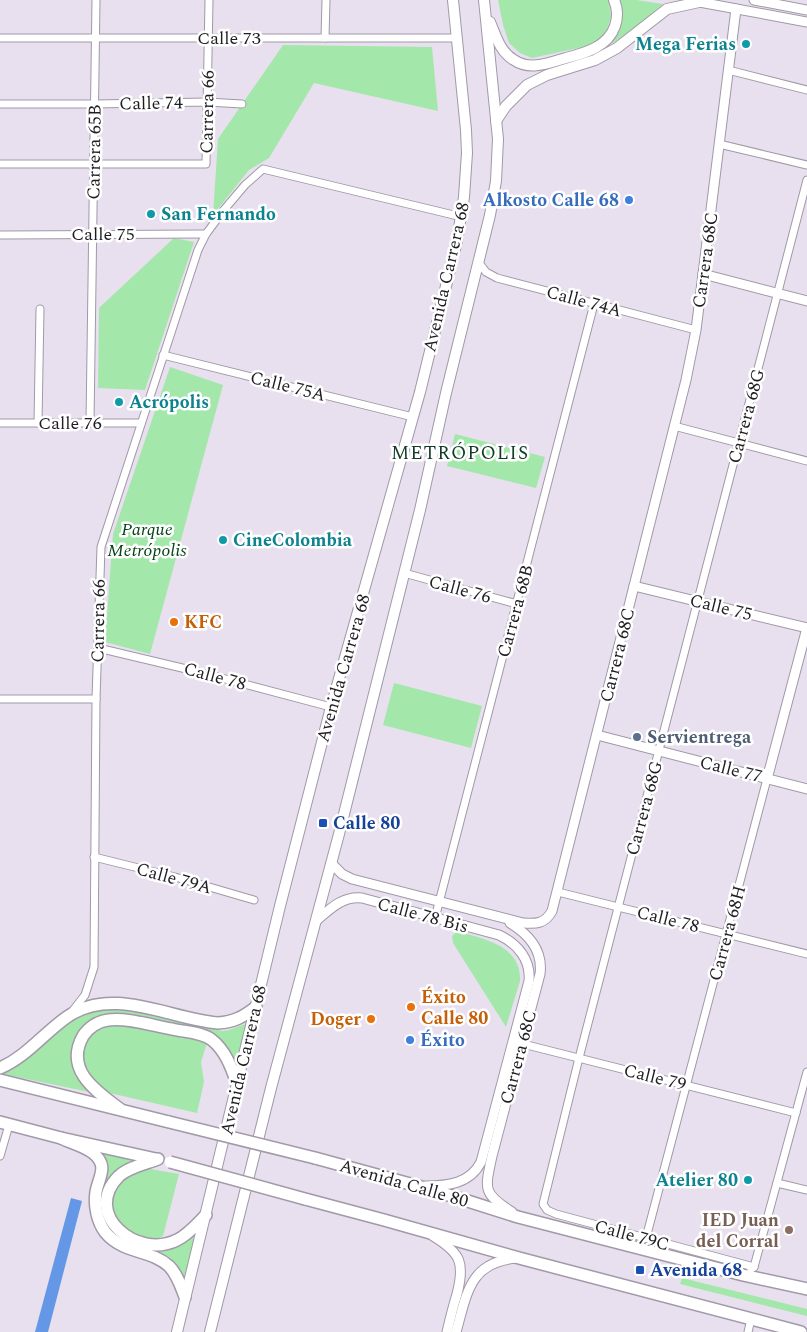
<svg xmlns="http://www.w3.org/2000/svg" width="807" height="1332" font-family="Spectral,serif">
<style>
.green{fill:#a3e7ab}
.water{fill:#6498e6}
.lines{fill:none;stroke-linecap:round;stroke-linejoin:round}
.minor-casing{stroke:#a199a7;stroke-width:9}
.tertiary-casing{stroke:#a199a7;stroke-width:11}
.secondary-casing{stroke:#a199a7;stroke-width:11}
.primary-casing{stroke:#a199a7;stroke-width:12}
.trunk-casing{stroke:#a199a7;stroke-width:14}
.minor{stroke:#fff;stroke-width:7}
.tertiary{stroke:#fff;stroke-width:9}
.secondary{stroke:#fff;stroke-width:9}
.primary{stroke:#fff;stroke-width:10}
.trunk{stroke:#fff;stroke-width:11}
.trunk-bridge-casing{stroke:#a199a7;stroke-width:14;stroke-linecap:butt}
.trunk-bridge{stroke:#fff;stroke-width:11}
.culture-dot{fill:#0f9aa8;stroke:#fff;stroke-width:2}
.shop-dot{fill:#3f7fe0;stroke:#fff;stroke-width:2}
.food-dot{fill:#e8710a;stroke:#fff;stroke-width:2}
.service-dot{fill:#5c6f8a;stroke:#fff;stroke-width:2}
.transit-dot{fill:#1a4fb4;stroke:#fff;stroke-width:2}
.education-dot{fill:#8d6e63;stroke:#fff;stroke-width:2}
.labels{text-anchor:middle;stroke-width:5;stroke-linejoin:round;paint-order:stroke}
.street-label{font-size:18px;fill:#1f1d22;stroke:#fff}
.culture-label{font-size:18px;font-weight:bold;fill:#0d838f;stroke:#fff;text-anchor:start}
.shop-label{font-size:18px;font-weight:bold;fill:#366cbe;stroke:#fff;text-anchor:end}
.park-label{font-size:18px;font-style:italic;fill:#064518;stroke:#fff}
.food-label{font-size:18px;font-weight:bold;fill:#c56008;stroke:#fff;text-anchor:start}
.service-label{font-size:18px;font-weight:bold;fill:#4e5e75;stroke:#fff;text-anchor:start}
.transit-label{font-size:18px;font-weight:bold;fill:#164399;stroke:#fff;text-anchor:start}
.education-label{font-size:18px;font-weight:bold;fill:#785e54;stroke:#fff;text-anchor:end}
.neighbourhood-label{font-size:19px;letter-spacing:1px;fill:#113c27;stroke:#fff}
</style>
<rect width="100%" height="100%" fill="#e8e0ef"/>
<!-- green -->
<g class="green">
<path d="M498 0H609L611 17 606 32 599 40 583 47 532 58 520 53 509 43 503 25Z"/>
<path d="M620 0H636L663 4 636 27 599 52C616 39 624 22 620 0Z"/>
<path d="M283 45 432 47 438 111 314 83 269 158 249 170 213 215 218 139Z"/>
<path d="M174 238 194 242 145 390 98 388 99 308Z"/>
<path d="M170 367 223 385 150 654 105 642 113 534Z"/>
<path d="M455 434 545 457 536 488 447 466Z"/>
<path d="M394 683 482 706 471 748 383 725Z"/>
<path d="M457 931C483 939 522 945 520 981L506 1027 453 943 452 936Z"/>
<path d="M109 1007 130 1009 222 1031 229 1030 248 1023 236 1071 212 1034 90 1021C63 1041 69 1069 89 1092L3 1074C43 1054 60 1016 109 1007Z"/>
<path d="M114 1024 191 1038 207 1043 201 1062 204 1082 197 1113 105 1092 87 1076 81 1060 83 1045 90 1034 100 1027Z"/>
<path d="M100 1151 139 1162 120 1170 105 1185C109 1172 107 1163 100 1151Z"/>
<path d="M150 1169 179 1174 163 1236C160 1237 156 1240 152 1240 149 1240 144 1238 141 1237 109 1230 101 1190 131 1173 137 1170 144 1169 150 1169Z"/>
<path d="M195 1235 184 1285 147 1248C165 1250 182 1248 195 1235Z"/>
<path d="M682 1278 807 1309V1316L680 1284Z"/>
</g>
<!-- water -->
<path class="water" d="M71 1198 82 1201 48 1332H35Z"/>
<g class="lines">
<defs>
<g id="minor">
<path d="M0 38H457"/>
<path d="M325 38 326 0"/>
<path d="M728 70 807 90"/>
<path d="M0 104H94L207 102 242 104"/>
<path d="M719 144 807 165"/>
<path d="M0 164H206L209 0"/>
<path d="M0 235 206 234"/>
<path d="M479 263 486 272 497 278 696 330"/>
<path d="M163 355 413 417"/>
<path d="M0 423H141"/>
<path d="M38 423 40 309"/>
<path d="M90 423 96 0"/>
<path d="M674 426 807 461"/>
<path d="M404 573 517 604"/>
<path d="M98 648 199 672 331 707"/>
<path d="M0 699H96"/>
<path d="M94 857 175 877 254 900"/>
<path d="M558 892 807 954"/>
<path d="M435 918 594 304"/>
<path d="M71 1013 85 995 94 967 96 699 101 547 198 250 206 234 223 211 245 185 263 169 462 217"/>
<path d="M519 1043 796 1113"/>
<path d="M0 1156 9 1125"/>
<path d="M777 1183 807 1190"/>
<path d="M646 1238 767 779"/>
<path d="M754 1267 556 1214 547 1210 543 1204 579 1058 807 180"/>
<path d="M751 1269 754 1267 807 1072"/>
<path d="M748 1332 751 1319"/>
</g>
<g id="tertiary">
<path d="M703 274 807 301"/>
<path d="M634 586 807 628"/>
<path d="M597 735 807 789"/>
<path d="M767 779 807 628"/>
<path d="M331 863 342 874 352 879 523 923C536 924 545 924 552 911L686 380 696 330 736 9"/>
<path d="M316 921C330 909 342 896 362 898L499 935C518 944 531 960 529 981L481 1162C470 1184 447 1186 425 1186"/>
<path d="M510 923C530 935 543 951 540 974L492 1156C485 1189 482 1193 512 1212"/>
<path d="M433 1236C461 1253 465 1263 457 1294 453 1307 450 1319 447 1332"/>
<path d="M456 1332C467 1294 469 1262 517 1258"/>
</g>
<g id="secondary">
<path d="M754 0 807 10"/>
<path d="M694 1 807 22"/>
</g>
<g id="primary">
<path d="M490 22C496 36 500 52 514 60 530 71 549 63 566 58 585 53 608 47 615 26 618 17 618 9 614 0"/>
<path d="M496 121 506 106 527 85 547 75 595 60 617 48 667 9 699 2"/>
<path d="M177 1332 280 906 331 707 420 392 457 241 464 197 467 153 466 130 453 0"/>
<path d="M210 1332 271 1088 339 834 420 510 446 393 490 215 496 181 498 139 484 0"/>
</g>
<g id="trunk">
<path d="M0 1068C26 1057 44 1033 67 1017 112 985 170 1019 218 1023 234 1022 243 1017 256 1007"/>
<path d="M0 1080 169 1122"/>
<path d="M120 1109C96 1091 64 1070 83 1036 88 1028 98 1021 108 1020 126 1017 154 1026 172 1029 184 1032 202 1032 212 1040 226 1051 232 1069 238 1086"/>
<path d="M0 1122 61 1138 156 1159"/>
<path d="M61 1138C71 1143 84 1146 93 1153 109 1166 99 1176 96 1192 94 1205 97 1221 105 1232 123 1254 150 1249 169 1266 177 1274 181 1286 185 1297"/>
<path d="M315 1158 436 1191 518 1217 743 1275 807 1289"/>
<path d="M158 1159C145 1164 129 1167 119 1176 81 1214 137 1260 177 1240 188 1235 197 1224 206 1215"/>
<path d="M305 1199 384 1220 519 1258 801 1332"/>
</g>
</defs>
<!-- minor casing -->
<use href="#minor" class="minor-casing"/>
<!-- tertiary casing -->
<use href="#tertiary" class="tertiary-casing"/>
<!-- secondary casing -->
<use href="#secondary" class="secondary-casing"/>
<!-- primary casing -->
<use href="#primary" class="primary-casing"/>
<!-- trunk casing -->
<use href="#trunk" class="trunk-casing"/>
<!-- minor -->
<use href="#minor" class="minor"/>
<!-- tertiary -->
<use href="#tertiary" class="tertiary"/>
<!-- secondary -->
<use href="#secondary" class="secondary"/>
<!-- primary -->
<use href="#primary" class="primary"/>
<!-- trunk -->
<use href="#trunk" class="trunk"/>
<defs>
<g id="trunk-bridge">
<path d="M169 1122 315 1158"/>
<path d="M170 1162 305 1199"/>
</g>
</defs>
<!-- trunk-bridge casing -->
<use href="#trunk-bridge" class="trunk-bridge-casing"/>
<!-- trunk-bridge -->
<use href="#trunk-bridge" class="trunk-bridge"/>
</g>
<!-- markers -->
<g class="culture-dot">
<circle cx="746" cy="44" r="5"/>
<circle cx="151" cy="214" r="5"/>
<circle cx="119" cy="402" r="5"/>
<circle cx="223" cy="540" r="5"/>
<circle cx="748" cy="1180" r="5"/>
</g>
<g class="shop-dot">
<circle cx="629" cy="200" r="5"/>
<circle cx="410" cy="1040" r="5"/>
</g>
<g class="food-dot">
<circle cx="174" cy="622" r="5"/>
<circle cx="411" cy="1007" r="5"/>
<circle cx="371" cy="1019" r="5"/>
</g>
<circle class="service-dot" cx="637" cy="737" r="5"/>
<g class="transit-dot">
<rect x="318" y="818" width="10" height="10" rx="2.5"/>
<rect x="635" y="1265" width="10" height="10" rx="2.5"/>
</g>
<circle class="education-dot" cx="789" cy="1230" r="5"/>
<g class="labels">
<!-- street labels -->
<g class="street-label">
<text x="229" y="44">Calle 73</text>
<text transform="translate(151 103) rotate(-1)" y="6">Calle 74</text>
<text transform="translate(207 112) rotate(-89)" y="6">Carrera 66</text>
<text transform="translate(94 152) rotate(-89)" y="6">Carrera 65B</text>
<text x="103" y="240">Calle 75</text>
<text transform="translate(705 260) rotate(-82)" y="6">Carrera 68C</text>
<text transform="translate(446 277) rotate(-77)" y="6">Avenida Carrera 68</text>
<text transform="translate(584 301) rotate(15)" y="6">Calle 74A</text>
<text transform="translate(288 386) rotate(14)" y="6">Calle 75A</text>
<text transform="translate(746 416) rotate(-75)" y="6">Carrera 68G</text>
<text x="70" y="429">Calle 76</text>
<text transform="translate(460 589) rotate(15)" y="6">Calle 76</text>
<text transform="translate(721 607) rotate(14)" y="6">Calle 75</text>
<text transform="translate(515 611) rotate(-75)" y="6">Carrera 68B</text>
<text transform="translate(98 621) rotate(-89)" y="6">Carrera 66</text>
<text transform="translate(617 655) rotate(-76)" y="6">Carrera 68C</text>
<text transform="translate(343 668) rotate(-74)" y="6">Avenida Carrera 68</text>
<text transform="translate(215 676) rotate(15)" y="6">Calle 78</text>
<text transform="translate(731 769) rotate(14)" y="6">Calle 77</text>
<text transform="translate(644 808) rotate(-75)" y="6">Carrera 68G</text>
<text transform="translate(174 878) rotate(15)" y="6">Calle 79A</text>
<text transform="translate(423 915) rotate(15)" y="6">Calle 78 Bis</text>
<text transform="translate(668 919) rotate(14)" y="6">Calle 78</text>
<text transform="translate(727 933) rotate(-75)" y="6">Carrera 68H</text>
<text transform="translate(518 1057) rotate(-75)" y="6">Carrera 68C</text>
<text transform="translate(243 1060) rotate(-77)" y="6">Avenida Carrera 68</text>
<text transform="translate(655 1077) rotate(14)" y="6">Calle 79</text>
<text transform="translate(404 1183) rotate(16)" y="6">Avenida Calle 80</text>
<text transform="translate(632 1235) rotate(15)" y="6">Calle 79C</text>
</g>
<!-- culture labels -->
<g class="culture-label">
<text x="736" y="50" text-anchor="end">Mega Ferias</text>
<text x="161" y="220">San Fernando</text>
<text x="129" y="408">Acrópolis</text>
<text x="233" y="546">CineColombia</text>
<text x="738" y="1186" text-anchor="end">Atelier 80</text>
</g>
<!-- shop labels -->
<g class="shop-label">
<text x="619" y="206">Alkosto Calle 68</text>
<text x="420" y="1046" text-anchor="start">Éxito</text>
</g>
<!-- park labels -->
<g class="park-label">
<text x="147" y="535">Parque<tspan x="147" dy="21">Metrópolis</tspan></text>
</g>
<!-- food labels -->
<g class="food-label">
<text x="184" y="628">KFC</text>
<text x="421" y="1003">Éxito<tspan x="421" dy="21">Calle 80</tspan></text>
<text x="361" y="1025" text-anchor="end">Doger</text>
</g>
<!-- service labels -->
<g class="service-label">
<text x="647" y="743">Servientrega</text>
</g>
<!-- transit labels -->
<g class="transit-label">
<text x="333" y="829">Calle 80</text>
<text x="650" y="1276">Avenida 68</text>
</g>
<!-- education labels -->
<g class="education-label">
<text x="779" y="1226">IED Juan<tspan x="779" dy="21">del Corral</tspan></text>
</g>
<!-- neighbourhood labels -->
<g class="neighbourhood-label">
<text x="460" y="459">METRÓPOLIS</text>
</g>
</g>
</svg>
